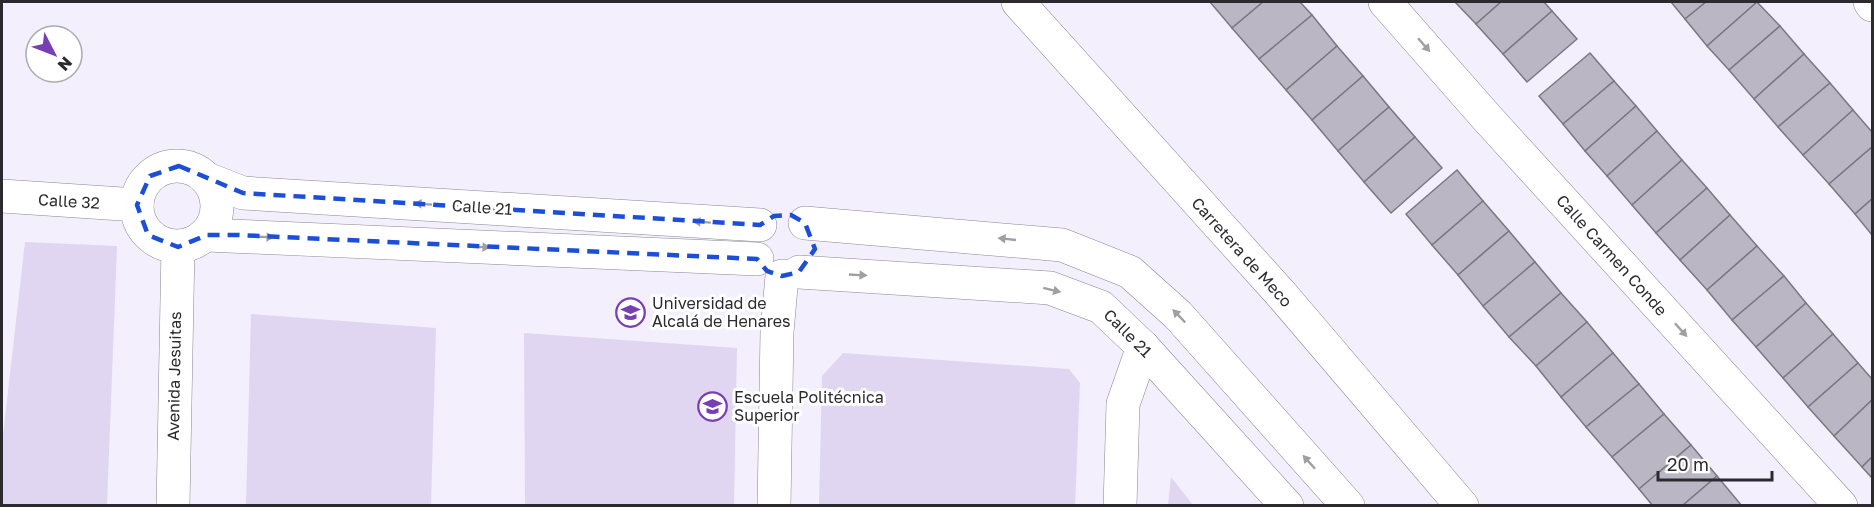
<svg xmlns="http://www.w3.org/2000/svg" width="1874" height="507" font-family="'Golos Text',sans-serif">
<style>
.green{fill:#e0d6f1}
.building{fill:#bbb6c3;stroke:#7b7783;stroke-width:1.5}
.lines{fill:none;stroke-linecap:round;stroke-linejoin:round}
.minor-casing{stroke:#8b8692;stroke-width:34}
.minor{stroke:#fff;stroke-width:33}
.oneway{fill:#a09fa1}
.marked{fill:none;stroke:#1d4ed8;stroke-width:4.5;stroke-dasharray:12 8;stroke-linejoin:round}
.labels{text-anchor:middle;stroke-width:6;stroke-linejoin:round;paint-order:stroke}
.street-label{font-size:16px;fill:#2c2a2f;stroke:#fff}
.poi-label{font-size:16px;fill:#2c2a2f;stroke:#fff;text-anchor:start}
</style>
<rect width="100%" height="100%" fill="#f4effd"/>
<!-- green -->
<g class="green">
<path d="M25 242 117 246 107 505H2V444Z"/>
<path d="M251 314 436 328 431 505H246Z"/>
<path d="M524 333 737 348 734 505H525Z"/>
<path d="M843 353 1069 369 1080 383 1075 505H819L822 376Z"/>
<path d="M1171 477 1193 505H1168Z"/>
</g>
<!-- building -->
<g class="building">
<path d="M1210 2H1263L1232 28Z"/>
<path d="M1263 2H1300L1312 15 1259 59 1232 28Z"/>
<path d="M1455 2H1501L1476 24Z"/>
<path d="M1501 2H1544L1552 11 1503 54 1476 24Z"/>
<path d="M1671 2H1706L1685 19Z"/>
<path d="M1706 2H1757L1707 46 1685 19Z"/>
<path d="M1757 2 1780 26 1729 70 1707 46Z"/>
<path d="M1552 11 1577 39 1527 82 1503 54Z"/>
<path d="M1312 15 1337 46 1286 90 1259 59Z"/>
<path d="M1780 26 1804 54 1754 99 1729 70Z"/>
<path d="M1337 46 1363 76 1312 120 1286 90Z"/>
<path d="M1590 53 1614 81 1563 124 1539 96Z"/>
<path d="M1804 54 1830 83 1778 127 1754 99Z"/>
<path d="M1363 76 1389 107 1338 151 1312 120Z"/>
<path d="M1614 81 1636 106 1585 151 1563 124Z"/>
<path d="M1830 83 1853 110 1803 155 1778 127Z"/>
<path d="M1636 106 1657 131 1607 176 1585 151Z"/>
<path d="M1389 107 1415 137 1364 182 1338 151Z"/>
<path d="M1853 110 1872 132V147L1829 184 1803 155Z"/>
<path d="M1657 131 1682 160 1632 205 1607 176Z"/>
<path d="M1415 137 1442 168 1391 213 1364 182Z"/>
<path d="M1872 147V199L1855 214 1829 184Z"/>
<path d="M1682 160 1707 188 1656 233 1632 205Z"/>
<path d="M1457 170 1483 201 1432 245 1406 214Z"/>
<path d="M1707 188 1730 215 1680 260 1656 233Z"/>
<path d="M1872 199V235L1855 214Z"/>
<path d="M1483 201 1509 231 1458 275 1432 245Z"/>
<path d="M1730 215 1757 246 1707 290 1680 260Z"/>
<path d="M1509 231 1535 262 1483 306 1458 275Z"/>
<path d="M1757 246 1784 276 1732 320 1707 290Z"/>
<path d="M1535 262 1561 293 1509 337 1483 306Z"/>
<path d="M1784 276 1806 303 1756 347 1732 320Z"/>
<path d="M1561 293 1587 322 1536 366 1509 337Z"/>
<path d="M1806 303 1833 334 1783 378 1756 347Z"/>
<path d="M1587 322 1613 353 1561 397 1536 366Z"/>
<path d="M1833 334 1858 363 1808 407 1783 378Z"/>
<path d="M1613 353 1639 384 1586 427 1561 397Z"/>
<path d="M1858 363 1872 379V400L1834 436 1808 407Z"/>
<path d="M1639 384 1664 414 1612 457 1586 427Z"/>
<path d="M1872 400V457L1862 467 1834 436Z"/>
<path d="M1664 414 1691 445 1639 489 1612 457Z"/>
<path d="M1691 445 1717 476 1682 506H1653L1639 489Z"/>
<path d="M1872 457V478L1862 467Z"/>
<path d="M1717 476 1742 506H1682Z"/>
</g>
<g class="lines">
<defs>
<g id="minor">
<path d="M1018 2 1282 295 1462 506"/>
<path d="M1385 2 1488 119 1841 506"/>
<path d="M1870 2 1872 5"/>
<circle cx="177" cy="206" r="40"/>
<path d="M207 179 243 193 760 225"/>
<path d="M2 196 137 205"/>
<path d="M805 223 1062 245 1130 272 1178 315 1348 506"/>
<path d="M207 235 757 259"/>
<path d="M799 272 1050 288 1101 307 1143 347 1287 506"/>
<path d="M173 506 178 247"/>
<path d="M774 506 777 332 782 276"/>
<path d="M1120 506 1123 404 1143 347"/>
</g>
</defs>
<!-- minor casing -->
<use href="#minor" class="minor-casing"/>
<!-- minor -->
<use href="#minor" class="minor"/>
</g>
<!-- one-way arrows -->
<defs><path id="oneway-solid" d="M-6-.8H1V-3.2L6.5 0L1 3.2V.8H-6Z" transform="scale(1.5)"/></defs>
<g class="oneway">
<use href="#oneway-solid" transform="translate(1424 45) rotate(49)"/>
<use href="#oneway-solid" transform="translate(423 204) rotate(-176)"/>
<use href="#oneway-solid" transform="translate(702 222) rotate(-176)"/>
<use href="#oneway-solid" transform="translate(265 237) rotate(3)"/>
<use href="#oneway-solid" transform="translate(1007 239) rotate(-174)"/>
<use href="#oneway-solid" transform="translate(481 247) rotate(3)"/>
<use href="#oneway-solid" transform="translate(858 275) rotate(3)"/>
<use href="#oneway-solid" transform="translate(1052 290) rotate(14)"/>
<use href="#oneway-solid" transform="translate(1179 316) rotate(-134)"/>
<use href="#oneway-solid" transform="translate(1681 330) rotate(48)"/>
<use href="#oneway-solid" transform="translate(1309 462) rotate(-132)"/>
</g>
<!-- marked area -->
<path class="marked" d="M179 166 243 193 760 225 774 216 791 215 805 223 815 249 799 272 782 276 767 271 757 259 238 235H207L178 247 148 235 137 205 150 176Z"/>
<!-- icons -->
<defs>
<symbol id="university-ring" viewBox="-11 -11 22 22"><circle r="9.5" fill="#fff" stroke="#783fb5" stroke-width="1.5"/><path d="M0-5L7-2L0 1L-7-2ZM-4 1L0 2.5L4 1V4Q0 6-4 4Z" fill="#783fb5"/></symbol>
</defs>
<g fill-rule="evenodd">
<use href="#university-ring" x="614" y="296" width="33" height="33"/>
<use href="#university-ring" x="696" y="390" width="33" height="33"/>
</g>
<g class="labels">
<!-- street labels -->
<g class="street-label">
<text transform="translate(69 201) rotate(3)" y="6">Calle 32</text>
<text transform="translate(482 207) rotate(4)" y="6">Calle 21</text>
<text transform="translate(1242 252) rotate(48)" y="6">Carretera de Meco</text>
<text transform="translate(1612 255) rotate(48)" y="6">Calle Carmen Conde</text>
<text transform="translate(1128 333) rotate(45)" y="6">Calle 21</text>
<text transform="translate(174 376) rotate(-89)" y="6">Avenida Jesuitas</text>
</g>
<!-- poi labels -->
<g class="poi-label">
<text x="652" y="309">Universidad de<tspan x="652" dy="18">Alcalá de Henares</tspan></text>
<text x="734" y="403">Escuela Politécnica<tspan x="734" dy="18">Superior</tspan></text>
</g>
</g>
<!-- border -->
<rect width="1874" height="507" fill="none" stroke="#2c2a2f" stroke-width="6"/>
<!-- north arrow -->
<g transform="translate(54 54) rotate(132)"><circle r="28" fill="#ffffff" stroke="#abaaac" stroke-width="1.5"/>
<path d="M0-4.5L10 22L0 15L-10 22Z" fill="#783fb5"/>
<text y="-9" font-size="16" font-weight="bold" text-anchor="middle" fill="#2c2a2f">N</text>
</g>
<!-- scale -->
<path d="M1658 471v9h114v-9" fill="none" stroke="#2c2a2f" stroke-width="3"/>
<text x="1667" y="471" font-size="18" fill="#2c2a2f" stroke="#ffffff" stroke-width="4.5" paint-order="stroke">20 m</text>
</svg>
